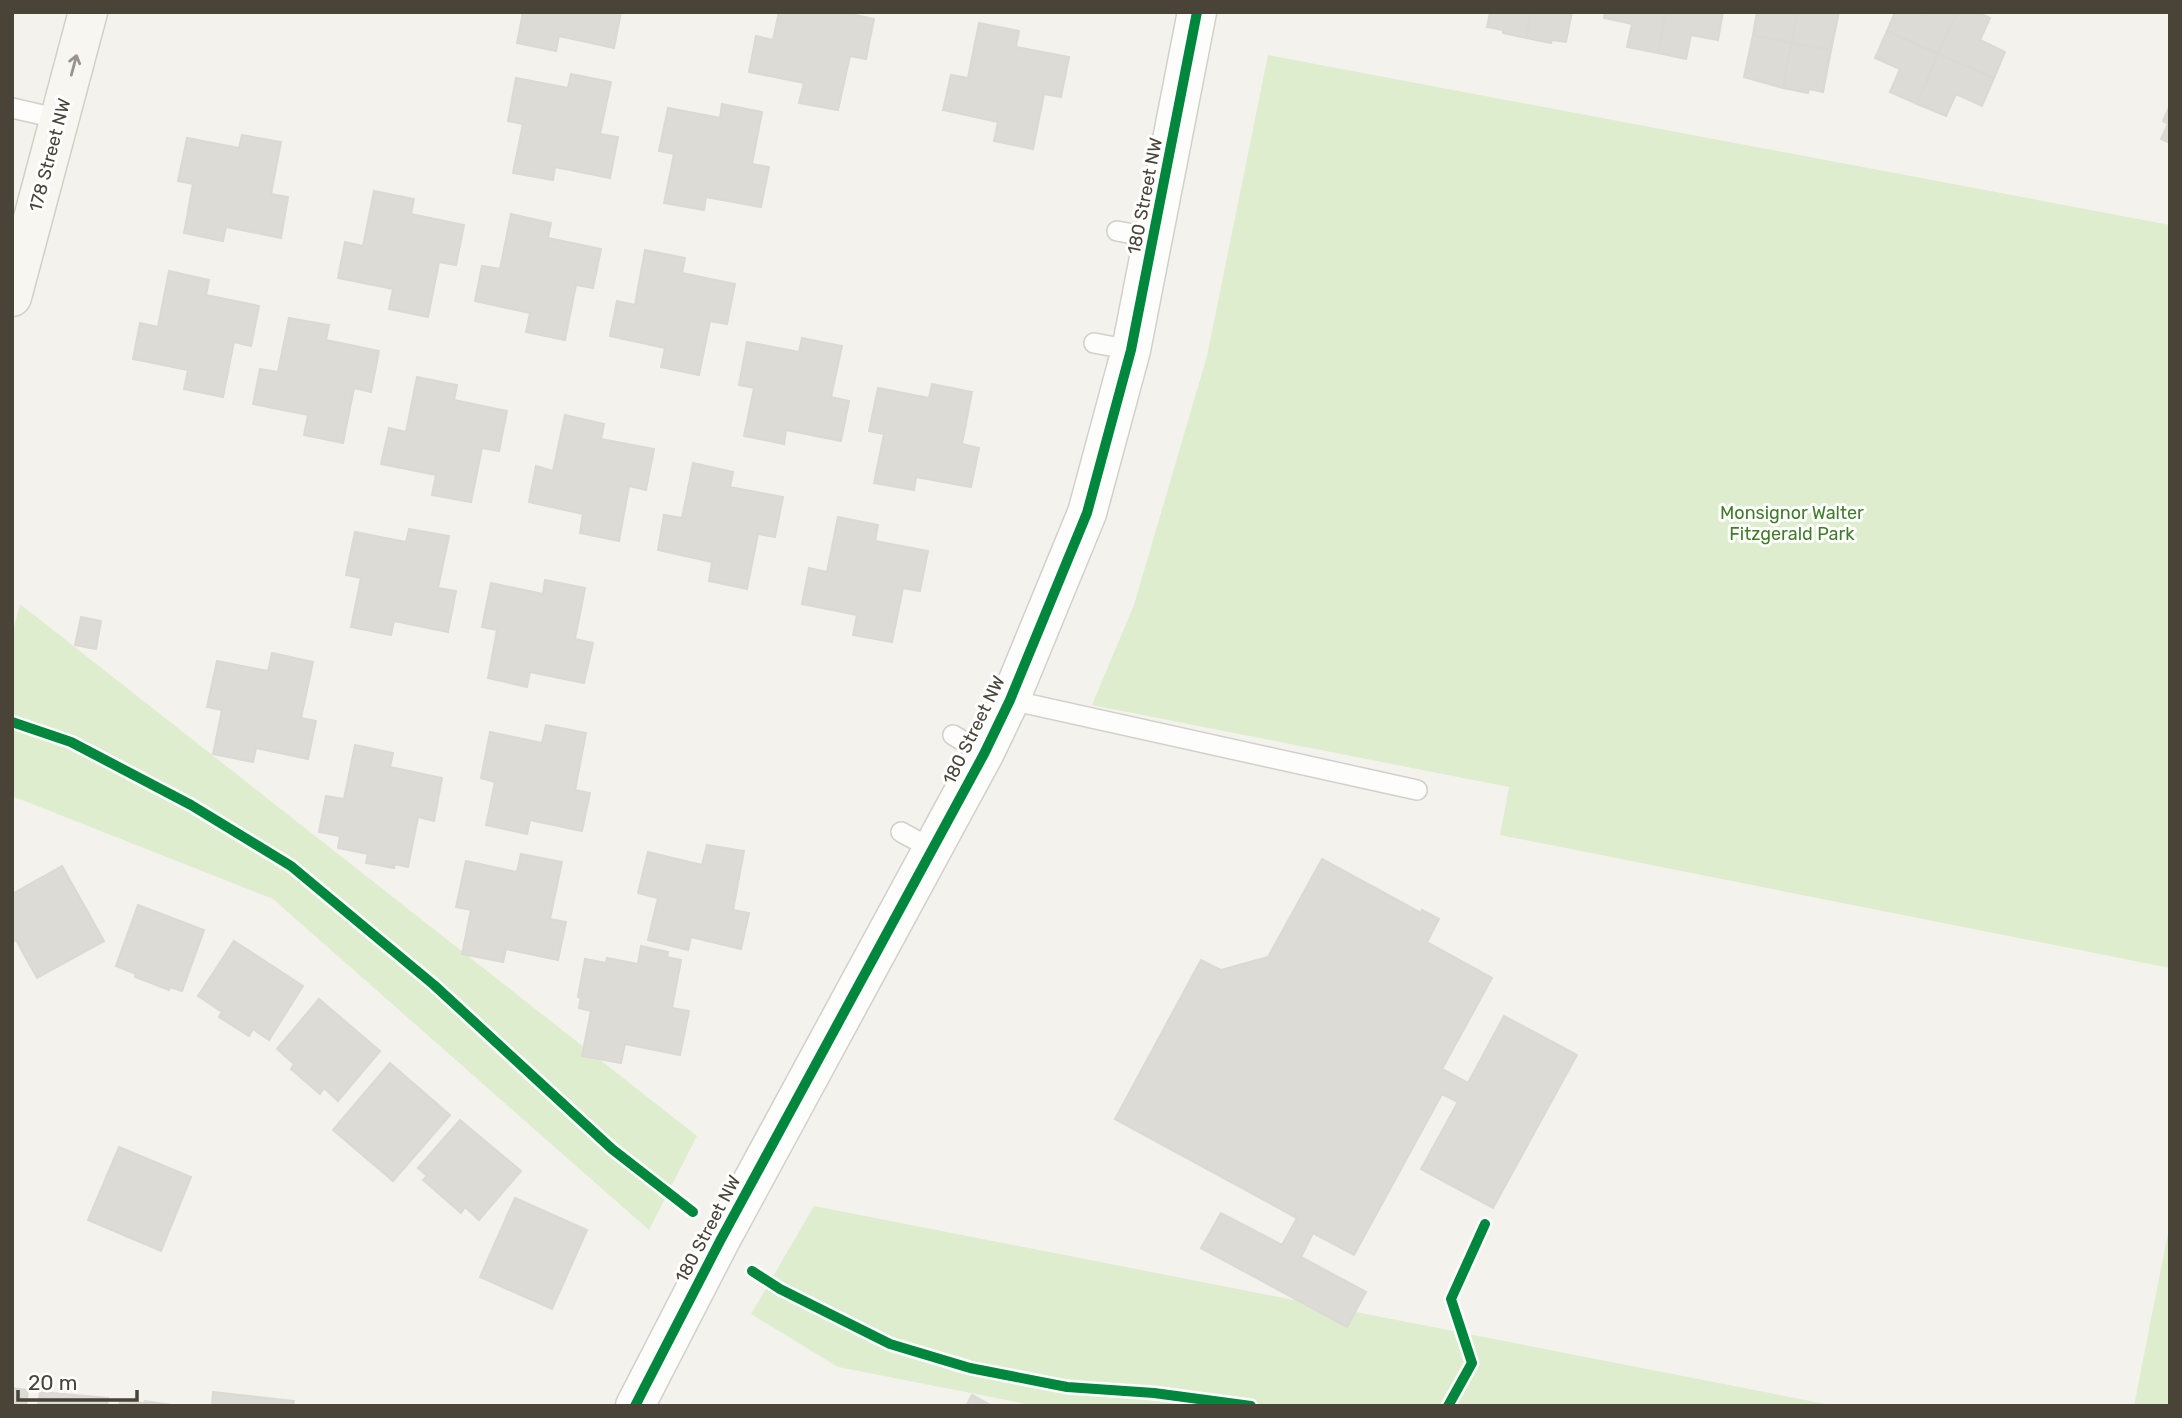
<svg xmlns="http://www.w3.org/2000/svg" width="2182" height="1418" font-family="Rubik,sans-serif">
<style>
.green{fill:#deedce}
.building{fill:#dddbd5;stroke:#dbd9d3;stroke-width:2}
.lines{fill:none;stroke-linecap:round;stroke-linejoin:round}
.service-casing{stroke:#d1d0cb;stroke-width:22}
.tertiary-casing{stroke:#d1d0cb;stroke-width:41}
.secondary-casing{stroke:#d2cfc4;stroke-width:41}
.service{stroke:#fdfdfc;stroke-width:19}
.tertiary{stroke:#fdfdfc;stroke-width:38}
.secondary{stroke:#f7f6f0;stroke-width:38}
.cycleway-casing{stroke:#fff;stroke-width:15}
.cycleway{stroke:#00873e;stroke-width:10}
.oneway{stroke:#98948b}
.labels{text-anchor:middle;stroke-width:6;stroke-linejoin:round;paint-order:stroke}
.street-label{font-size:18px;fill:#4a4438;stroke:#fff}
.park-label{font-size:18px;fill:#427c2a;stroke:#fff}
</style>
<rect width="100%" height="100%" fill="#f3f2ed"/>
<!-- green -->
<g class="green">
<path d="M1268 55 2170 225V968L1500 835 1509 787 1092 705 1134 605 1207 356Z"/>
<path d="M20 604 697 1136 649 1230 273 899 12 796V635Z"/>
<path d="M814 1206 1836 1406H1037L838 1367 751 1314Z"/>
<path d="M2170 1223V1406H2134Z"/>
</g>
<!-- building -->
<g class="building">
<path d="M523 12H621L614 48 559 36 556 51 517 43Z"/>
<path d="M779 12H842L874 19 866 59 850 56 838 110 799 103 804 83 749 72 756 36 773 40Z"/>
<path d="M1490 12H1531L1526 38 1503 33V30L1487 27Z"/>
<path d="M1531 12H1572L1566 42 1552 40 1551 43 1526 38Z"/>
<path d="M1605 12H1666L1658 53 1627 47 1632 24 1604 18Z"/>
<path d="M1666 12H1723L1718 40 1691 35 1686 59 1658 53Z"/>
<path d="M1757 12H1798L1792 43 1753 35Z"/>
<path d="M1798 12H1839L1831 50 1792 43Z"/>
<path d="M1895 12H1914L1923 16 1925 12H1957L1938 54 1887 31Z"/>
<path d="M1957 12H1977L1990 18 1980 40 2005 52 1994 78 1938 54Z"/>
<path d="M979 23 1019 31 1016 47 1069 57 1061 97 1044 94 1033 149 994 141 998 122 943 110 951 75 968 78Z"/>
<path d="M1887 31 1938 54 1917 104 1890 92 1900 69 1875 58Z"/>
<path d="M1753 35 1792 43 1783 88 1744 77Z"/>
<path d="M1792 43 1831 50 1823 92 1809 89 1808 93 1783 88Z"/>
<path d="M1938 54 1994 78 1982 106 1956 94 1946 116 1917 104Z"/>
<path d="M571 74 611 82 600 134 618 137 610 178 555 167 553 180 513 173 523 124 508 121 516 78 568 88Z"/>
<path d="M722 104 762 112 752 164 769 167 761 207 706 197 704 210 664 203 674 154 659 151 668 108 720 118Z"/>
<path d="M2170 105V143L2161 139 2168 124 2163 121Z"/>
<path d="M242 135 281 142 271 194 288 197 281 238 226 227 223 241 184 233 193 184 178 181 187 138 239 148Z"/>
<path d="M374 191 414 199 411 214 464 225 456 265 439 262 428 317 389 309 393 289 338 278 345 242 363 246Z"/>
<path d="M511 214 551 223 548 238 601 249 593 288 576 285 565 340 526 332 530 313 475 301 482 266 500 269Z"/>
<path d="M645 250 685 258 682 273 735 284 727 324 710 321 699 375 661 367 665 348 610 336 617 301 635 305Z"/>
<path d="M169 271 209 280 206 295 259 306 251 346 234 342 223 397 184 389 188 370 133 359 140 323 158 327Z"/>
<path d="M289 318 329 325 326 340 379 351 371 392 354 388 343 443 304 435 308 415 253 404 260 369 278 372Z"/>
<path d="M802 338 842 346 831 397 849 401 841 441 786 430 784 444 744 436 754 388 739 385 747 342 799 352Z"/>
<path d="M417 377 457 385 454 400 507 411 499 451 482 448 471 502 432 495 436 475 381 464 389 428 406 432Z"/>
<path d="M932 384 972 392 962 444 979 448 971 487 916 477 914 490 874 483 884 434 869 431 878 388 929 398Z"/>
<path d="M565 415 604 424 601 439 654 449 646 490 629 486 619 541 580 533 583 514 529 502 536 466 553 471Z"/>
<path d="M693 463 733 472 730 487 783 497 775 537 758 534 747 589 709 581 712 562 658 550 664 515 682 518Z"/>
<path d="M838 517 878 525 875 541 928 551 920 591 903 588 892 642 853 635 857 615 802 604 809 568 827 572Z"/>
<path d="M409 529 449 536 438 588 456 591 448 632 394 621 391 635 351 627 361 578 346 575 355 532 406 542Z"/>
<path d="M545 580 585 588 575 639 593 643 584 683 530 672 527 687 488 678 497 630 482 627 491 583 543 594Z"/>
<path d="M81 617 101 621 96 649 75 645Z"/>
<path d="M272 653 313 662 301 718 316 721 308 759 256 748 253 762 213 754 222 710 207 707 217 661 268 671Z"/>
<path d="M546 725 586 733 575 790 590 793 582 831 530 820 527 834 486 825 495 782 481 778 490 732 542 743Z"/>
<path d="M355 745 393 753 390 767 442 778 434 821 418 817 408 867 395 864 394 868 366 863 368 854 338 848 340 836 319 832 326 796 344 799Z"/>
<path d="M707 845 744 851 733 910 749 913 741 949 691 937 688 950 648 940 658 898 638 893 648 852 702 865Z"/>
<path d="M521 854 562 862 550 919 566 922 558 960 506 949 503 962 462 954 471 910 456 907 466 861 517 872Z"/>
<path d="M1322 859 1421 913 1422 910 1439 919 1427 942 1492 978 1442 1069 1468 1083 1504 1016 1577 1055 1493 1208 1421 1169 1458 1102 1442 1094 1354 1255 1313 1233 1301 1257 1366 1292 1347 1327 1201 1248 1221 1213 1282 1245 1297 1218 1115 1119 1201 960 1221 970 1268 957Z"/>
<path d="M62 866 104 941 37 978 16 940 12 942V894Z"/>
<path d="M138 905 204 930 182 991 170 987 169 990 135 977 136 974 116 966Z"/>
<path d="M234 941 303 986 269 1040 253 1029 249 1036 219 1017 222 1012 198 996Z"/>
<path d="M641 946 668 952 667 957 681 960 672 1008 689 1011 680 1055 625 1044 621 1063 582 1056 591 1011 579 1008 581 998 578 997 585 959 606 963 607 958 638 964Z"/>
<path d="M319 999 380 1051 338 1101 324 1088 320 1094 291 1069 294 1064 277 1049Z"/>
<path d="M390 1063 450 1115 393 1181 333 1130Z"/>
<path d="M460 1120 521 1171 479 1220 465 1207 461 1213 423 1180 427 1176 418 1168Z"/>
<path d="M119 1147 191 1177 161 1251 88 1220Z"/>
<path d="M515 1198 587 1230 552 1309 480 1277Z"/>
<path d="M12 1388 28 1390 26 1406H12Z"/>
<path d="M40 1392 108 1398 107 1406H38Z"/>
<path d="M213 1392 294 1401 293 1406H212Z"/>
<path d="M972 1395 992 1406H966Z"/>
<path d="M120 1401 144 1403 145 1401 178 1406H119Z"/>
</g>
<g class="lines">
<defs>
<g id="service">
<path d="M12 108 60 119"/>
<path d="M1117 231 1155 238"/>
<path d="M1094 343 1131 350"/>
<path d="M1010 700 1417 790"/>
<path d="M953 735 984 754"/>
<path d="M901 832 934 850"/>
</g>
<path id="tertiary" d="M635 1406 720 1241 984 754 1010 700 1087 513 1131 350 1197 12"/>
<path id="secondary" d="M12 297 88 12"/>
</defs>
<!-- service casing -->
<use href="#service" class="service-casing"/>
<!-- tertiary casing -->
<use href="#tertiary" class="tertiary-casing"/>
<!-- secondary casing -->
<use href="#secondary" class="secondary-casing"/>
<!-- service -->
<use href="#service" class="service"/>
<!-- tertiary -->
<use href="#tertiary" class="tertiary"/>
<!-- secondary -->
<use href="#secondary" class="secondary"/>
<defs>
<g id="cycleway">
<path d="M12 722 71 742 191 805 291 866 434 985 612 1149 693 1212"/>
<path d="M752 1271 780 1289 890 1344 970 1368 1067 1387 1154 1393 1251 1406"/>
<path d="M635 1406 720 1241 984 754 1010 700 1087 513 1131 350 1197 12"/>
<path d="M1448 1406 1472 1363 1451 1299 1485 1224"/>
</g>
</defs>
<!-- cycleway casing -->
<use href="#cycleway" class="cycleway-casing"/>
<!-- cycleway -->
<use href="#cycleway" class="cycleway"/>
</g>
<!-- one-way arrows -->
<defs><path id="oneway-shaft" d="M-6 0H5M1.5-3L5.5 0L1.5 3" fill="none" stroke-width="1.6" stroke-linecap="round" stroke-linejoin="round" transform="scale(1.75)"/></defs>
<use class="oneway" href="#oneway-shaft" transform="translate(74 65) rotate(-75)"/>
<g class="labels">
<!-- street labels -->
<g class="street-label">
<text transform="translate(50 155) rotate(-75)" y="6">178 Street NW</text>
<text transform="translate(1145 196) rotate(-79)" y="6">180 Street NW</text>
<text transform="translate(974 730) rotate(-64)" y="6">180 Street NW</text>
<text transform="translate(708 1229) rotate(-62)" y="6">180 Street NW</text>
</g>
<!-- park labels -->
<g class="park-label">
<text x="1792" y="519">Monsignor Walter<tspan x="1792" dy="21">Fitzgerald Park</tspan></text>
</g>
</g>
<!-- border -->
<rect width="2182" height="1418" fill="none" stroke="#4a4438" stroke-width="28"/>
<!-- scale -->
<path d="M18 1390v10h119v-10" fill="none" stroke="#4a4438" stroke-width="3.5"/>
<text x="28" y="1390" font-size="21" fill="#4a4438" stroke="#ffffff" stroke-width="5" paint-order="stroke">20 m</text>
</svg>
